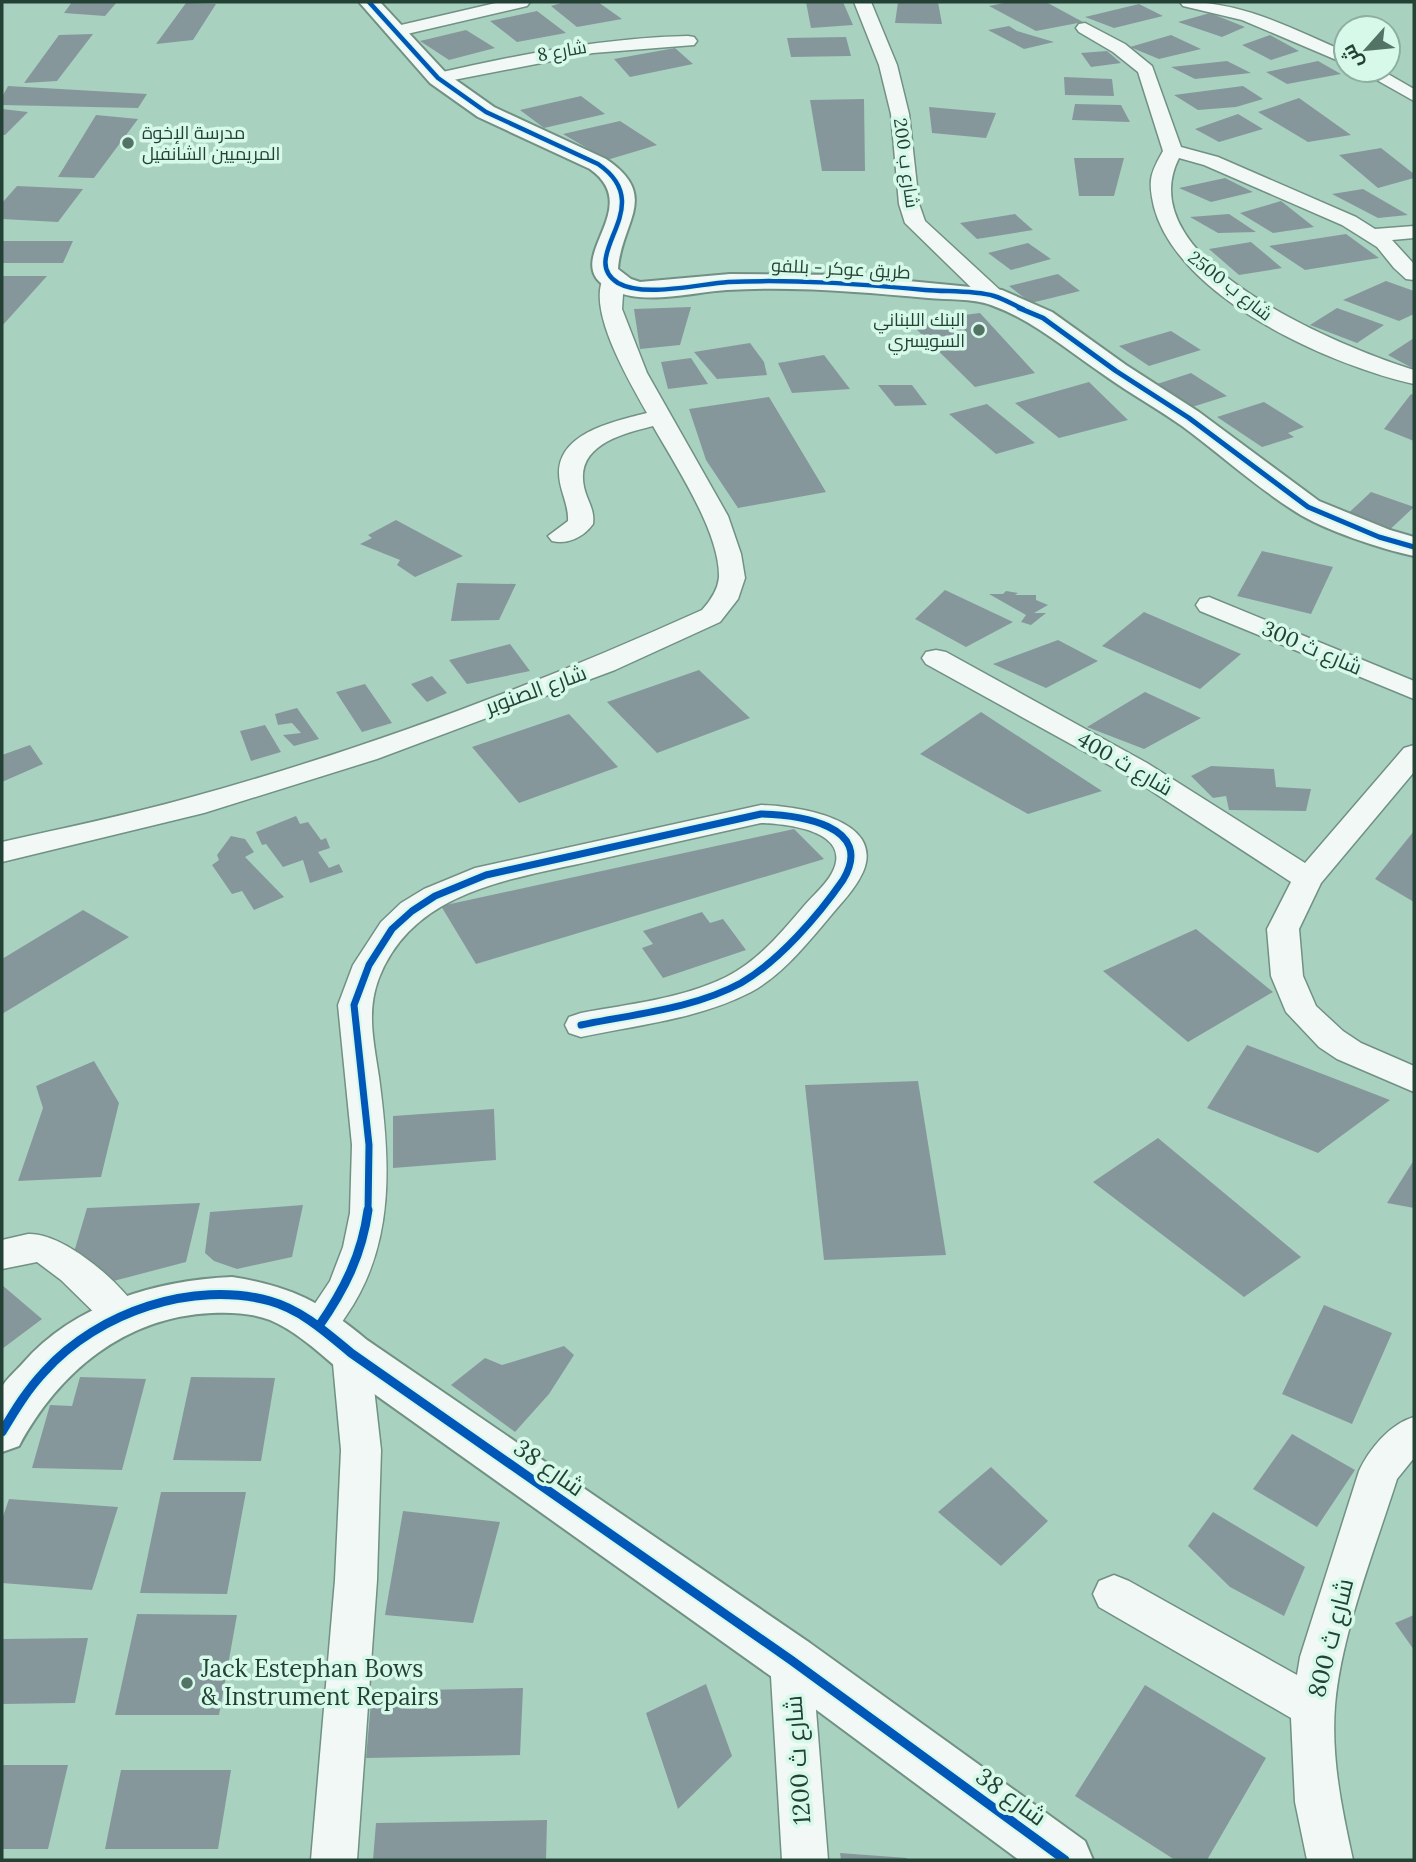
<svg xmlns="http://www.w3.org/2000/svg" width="1416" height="1862" viewBox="0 0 1416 1862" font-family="Lora,Cairo,serif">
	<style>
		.building { fill: #86979c }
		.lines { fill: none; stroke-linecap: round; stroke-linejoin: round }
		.minor-casing { stroke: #709184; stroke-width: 3 }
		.tertiary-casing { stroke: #709184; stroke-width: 4 }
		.minor { fill: #f2f8f6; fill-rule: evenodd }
		.tertiary { fill: #f2f8f6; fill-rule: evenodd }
		.cycleway-far3-casing { stroke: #d6f9e9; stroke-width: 7 }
		.cycleway-far2-casing { stroke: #d6f9e9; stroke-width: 9 }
		.cycleway-far1-casing { stroke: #d6f9e9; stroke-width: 11 }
		.cycleway-casing { stroke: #d6f9e9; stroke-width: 13 }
		.cycleway-far3 { stroke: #0057b8; stroke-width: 4.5 }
		.cycleway-far2 { stroke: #0057b8; stroke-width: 5 }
		.cycleway-far1 { stroke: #0057b8; stroke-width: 7 }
		.cycleway { stroke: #0057b8; stroke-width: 9 }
		.poi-dot { fill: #527366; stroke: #d6f9e9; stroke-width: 2.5 }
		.labels { text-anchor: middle; stroke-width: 7; stroke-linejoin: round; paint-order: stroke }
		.far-street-label { font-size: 18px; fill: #234135; stroke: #d6f9e9 }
		.far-poi-label { font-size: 18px; fill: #234135; stroke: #d6f9e9; text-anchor: start }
		.street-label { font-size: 21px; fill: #234135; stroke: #d6f9e9 }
		.near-street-label { font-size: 24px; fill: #234135; stroke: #d6f9e9 }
		.near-poi-label { font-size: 24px; fill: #234135; stroke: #d6f9e9; text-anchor: start }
	</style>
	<rect width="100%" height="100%" fill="#a9d1c0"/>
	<path class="building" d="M72,2H117L105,16L64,13Z
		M565,2H598L622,19L577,27L551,6Z
		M806,2H843L853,25L811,28Z
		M898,2H938L942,24L895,23Z
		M1009,2H1046L1083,22L1036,31L989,6Z
		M186,3L216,4L193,40L156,44Z
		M1139,4L1163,16L1114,28L1085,17Z
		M537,11L566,33L517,42L490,21Z
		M1210,13L1245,27L1222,37L1178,22Z
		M1009,26L1017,31L1054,42L1024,49L988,30Z
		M466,30L495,48L449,60L420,41Z
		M93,34L57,81L24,83L59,35Z
		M1171,35L1201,49L1159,59L1130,47Z
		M1270,35L1299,51L1271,60L1242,45Z
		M846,37L851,56L791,57L787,38Z
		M675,48L693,64L630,77L614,59Z
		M1107,51L1121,63L1091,67L1081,53Z
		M1227,61L1251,73L1195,79L1171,67Z
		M1318,61L1341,74L1287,84L1266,72Z
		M1064,77L1112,79L1114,96L1065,95Z
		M8,86L147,94L138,108L2,105V97Z
		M1243,86L1263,99L1236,107L1198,110L1174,95Z
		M581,96L605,114L544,128L520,110Z
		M1299,98L1351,135L1308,142L1258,112Z
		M864,99L865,171H822L810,100Z
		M1075,104L1121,105L1130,122L1072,120Z
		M929,107L996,113L986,138L932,133Z
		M2,109L28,112L5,135H2Z
		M1238,114L1263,129L1219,142L1195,129Z
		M96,115L138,119L94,178L58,177Z
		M620,121L657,145L607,160L563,134Z
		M1381,148L1414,174V178L1378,188L1339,155Z
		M1074,158H1124L1114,196H1079Z
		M1225,178L1253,192L1211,202L1179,188Z
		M17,186L83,189L58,222L2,219V203Z
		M1363,189L1408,215L1378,218L1332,194Z
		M1281,201L1314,227L1273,233L1240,213Z
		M1015,214L1033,230L977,239L960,223Z
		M1229,214L1256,232L1218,233L1190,217Z
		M1346,234L1379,258L1305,270L1269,246Z
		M2,241H73L63,263H2Z
		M1251,242L1282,268L1239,275L1209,249Z
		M1028,243L1051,259L1011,270L988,253Z
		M1058,274L1080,291L1031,303L1009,286Z
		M2,276H47L2,326Z
		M1386,281L1414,291V314L1399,321L1343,300Z
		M691,307L680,345L640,349L634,309Z
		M1337,308L1384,325L1357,343L1310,325Z
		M980,313L1035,373L975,387L909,322Z
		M1171,331L1201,350L1149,366L1119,346Z
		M1414,338V369L1388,355Z
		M750,343L764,362L767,375L717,379L694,352Z
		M824,355L850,389L792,393L778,363Z
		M691,358L708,384L668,389L661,362Z
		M1191,373L1227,396L1189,408L1154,385Z
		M1089,382L1128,420L1059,438L1015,403Z
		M878,385H912L927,405L895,406Z
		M1411,394L1414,395V441L1384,429Z
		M769,397L826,492L738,508L706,460L689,409Z
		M1264,402L1304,427L1288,433L1294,437L1262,447L1217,417Z
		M987,404L1035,443L996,454L949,414Z
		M1371,492L1414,507L1384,535L1341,520Z
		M396,520L463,556L415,577L397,565L400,560L360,544L372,538L368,535Z
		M1262,551L1333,567L1311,614L1237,596Z
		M457,583L516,584L499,620L451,621Z
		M945,590L1013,622L966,647L915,619Z
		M1006,591L1018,593L1015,595H1036V600L1048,605L1034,613H1046L1031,625L1021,622L1026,615L989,594H1003Z
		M1144,612L1241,654L1200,689L1102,646Z
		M1058,640L1098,661L1046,688L993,664Z
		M510,644L530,671L467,684L449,660Z
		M699,670L750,718L657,753L607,702Z
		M432,676L447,693L427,702L411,684Z
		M365,684L392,723L362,732L336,692Z
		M1145,692L1201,718L1144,749L1087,727Z
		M297,708L319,739L294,746L283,735L301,733L292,723L278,725L275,714Z
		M981,712L1102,791L1028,814L920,754Z
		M569,714L618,767L519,803L472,747Z
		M265,725L281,752L251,761L240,731Z
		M30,745L43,764L2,782V755Z
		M1211,766L1274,769L1276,787L1311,789L1306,811L1229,810L1226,796L1213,798L1191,776Z
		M296,816L300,824L308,822L321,840L326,838L330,848L318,852L329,868L339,864L343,872L310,883L303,860L283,867L266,844L262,845L256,832Z
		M794,829L824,859L476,964L441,906Z
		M1414,831V902L1375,879Z
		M231,836L245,839L254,852L245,857L284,897L254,910L242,891L232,894L212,865L219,860L217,855Z
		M83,910L129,937L2,1014V959Z
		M702,912L710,923L723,919L746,950L663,978L642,948L653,944L643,931Z
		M1196,929L1273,992L1188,1042L1103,971Z
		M1247,1045L1390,1100L1318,1153L1207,1108Z
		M94,1061L119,1103L101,1177L18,1181L43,1108L36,1086Z
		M918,1081L946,1255L824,1260L805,1085Z
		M494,1109L496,1160L393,1168V1116Z
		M1158,1138L1301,1257L1244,1297L1093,1182Z
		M1414,1160V1208L1387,1203Z
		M200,1203L186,1262L106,1283L72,1259L87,1208Z
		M303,1205L292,1257L237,1269L214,1261L205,1253L210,1212Z
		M2,1285L42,1319L2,1349Z
		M1324,1305L1392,1333L1352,1424L1282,1394Z
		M564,1346L574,1355L549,1394L515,1432L451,1385L485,1358L502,1365Z
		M80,1377L146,1379L122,1470L32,1468L50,1405L72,1406Z
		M191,1377L275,1378L261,1461L173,1460Z
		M1292,1434L1355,1470L1317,1527L1253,1489Z
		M991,1467L1048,1521L1001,1566L938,1512Z
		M161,1492H246L227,1594L140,1593Z
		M9,1499L118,1507L92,1590L2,1583V1519Z
		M403,1511L500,1522L473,1623L385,1615Z
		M1213,1512L1305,1567L1284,1616L1230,1587L1188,1546Z
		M137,1614L237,1615L219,1715H115Z
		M1414,1615V1650L1395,1623Z
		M88,1638L75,1703L2,1704V1639Z
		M706,1684L732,1756L678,1809L646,1713Z
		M1145,1685L1266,1758L1207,1860H1175L1075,1796Z
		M523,1688L520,1755L366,1758L372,1691Z
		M2,1765H68L48,1849H2Z
		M121,1770H231L218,1849H105Z
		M547,1820L546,1860H373L376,1823Z
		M840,1853L907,1858V1860H841Z"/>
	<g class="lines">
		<g class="minor-casing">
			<path id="minor" d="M500,2H530L527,6L394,37L385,32L388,28Z
				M854,2H871L897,65L909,114L919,204L925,221L1001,291L1004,296L1001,301H985L905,223L899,204L891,114L879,65Z
				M1180,2C1240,0 1293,29 1346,52V64L1242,20L1183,6Z
				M1085,23L1125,44L1152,66L1181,147L1218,157L1356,217L1375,229L1414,226V238L1392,240L1414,264V280L1406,279L1394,268L1377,247L1342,225L1204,165L1179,158C1127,261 1344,348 1414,370V384C1330,365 1178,298 1154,207C1152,198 1150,189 1151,180C1152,170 1158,160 1163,151L1138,72L1113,52L1079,32L1076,28L1079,24Z
				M688,36L694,37L697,41L694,45L593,53L438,83L429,78L438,73C521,54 603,38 688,36Z
				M1359,70H1381L1414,89V101Z
				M613,274L621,275L624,280L622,309L647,373L728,516L741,554L745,578L738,599L720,622L615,670L377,759L204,813L2,862V842C64,828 127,815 188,798C364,750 536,685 702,610C710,601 718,590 719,577C720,532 675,465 653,426C622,434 575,445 584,487C587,501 595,509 593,524C584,537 567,545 552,541L548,536L568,521C569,504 559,490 559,473C559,432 616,421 647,413C631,384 584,307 605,275Z
				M1209,597L1414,681V699L1200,611L1196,605L1200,599Z
				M936,650L946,652L1147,763L1305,863L1404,748L1414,745V772L1321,883L1299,929L1303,976L1316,1006L1343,1031L1361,1043L1414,1066V1092L1337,1059L1319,1047L1286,1012L1271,976L1267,929L1291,882L1127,775L926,664L922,658L926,652Z
				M761,805C795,806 886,818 863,872C855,890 840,904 828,919C805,946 782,975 751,992C699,1019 637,1025 581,1037L569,1033L565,1025L569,1017L581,1013C629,1004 681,999 726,977C758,961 781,933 804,906C813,895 825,886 832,873C854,831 788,824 761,823C706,835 651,848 596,860C514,879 414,889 379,978C366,1012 374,1042 379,1077C390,1160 396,1244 346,1316C334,1334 328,1344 306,1337L300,1326L330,1281L343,1247L350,1213L352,1145L338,1005L353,965L381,922L401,903L424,889L475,868Z
				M28,1234C64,1232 126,1286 142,1317L136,1328L123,1332L110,1328L61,1280L37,1262L2,1269V1240Z
				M351,1338L364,1342L370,1353L381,1450L377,1580L357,1860H311L335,1580L341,1450L332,1353L338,1342Z
				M1414,1417V1458L1397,1479C1375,1549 1341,1634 1335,1706C1331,1758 1342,1810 1353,1860H1307L1295,1802L1291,1718L1099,1607L1093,1594L1099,1581L1114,1575L1129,1581L1297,1675L1300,1657L1359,1471C1370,1448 1390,1424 1414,1417Z
				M791,1640L806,1646L812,1660L828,1860H782L770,1660L776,1646Z"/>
		</g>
		<g class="tertiary-casing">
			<path id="tertiary" d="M359,2H380L446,73L494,107L606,159C661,196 621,222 618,269L631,279L640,282L730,274L846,275L1002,290L1052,312L1126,365L1199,412L1319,501L1390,530L1414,537V556C1381,549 1324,530 1296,512C1256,487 1220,454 1182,426C1158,409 1131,394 1107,377C1068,351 1035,321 991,305C972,298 947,300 928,298C862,292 794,286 727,290C692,292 646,306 612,290C554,263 648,210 590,169L478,117L430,83Z
				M232,1277C290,1286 322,1302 367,1340L810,1643L1085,1841L1093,1860H1019L772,1677L335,1366C315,1349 294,1330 270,1320C252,1313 230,1312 212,1313C124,1317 59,1372 19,1446L2,1452C2,1436 0,1401 2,1387C6,1379 17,1370 23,1363C74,1304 157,1280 232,1277Z"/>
		</g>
		<use href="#minor" class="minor"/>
		<use href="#tertiary" class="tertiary"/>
		<g class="cycleway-far3-casing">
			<path id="cycleway-far3" d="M369,2L438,78L486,112L598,164C661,207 575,256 618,283C644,298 699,284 728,282C794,279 860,284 925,290C947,292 973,290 994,296C1004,299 1014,305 1023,309"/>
		</g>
		<g class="cycleway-far2-casing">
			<path id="cycleway-far2" d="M1019,308L1043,318L1116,371L1189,418L1308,507L1379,537L1414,547"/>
		</g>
		<g class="cycleway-far1-casing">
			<path id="cycleway-far1" d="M368,1212L369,1145L354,1005L369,965L392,929L412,911L435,896L486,875L761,814C798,815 876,825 843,880C818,916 779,961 741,983C693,1009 634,1014 581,1025"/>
		</g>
		<g class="cycleway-casing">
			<path id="cycleway" d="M319,1326C344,1290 362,1255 368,1210
				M2,1432C15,1410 27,1390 45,1371C98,1312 193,1280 270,1301C302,1310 327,1333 351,1353L791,1660L1065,1860"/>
		</g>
		<use href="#cycleway-far3" class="cycleway-far3"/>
		<use href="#cycleway-far2" class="cycleway-far2"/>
		<use href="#cycleway-far1" class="cycleway-far1"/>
		<use href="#cycleway" class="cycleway"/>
	</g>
	<g class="poi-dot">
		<circle cx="128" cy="143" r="7"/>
		<circle cx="979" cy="330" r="7"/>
		<circle cx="187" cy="1683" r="7"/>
	</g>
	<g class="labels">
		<g class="far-street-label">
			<text transform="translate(562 51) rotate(-10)" y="6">شارع 8</text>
			<text transform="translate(906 163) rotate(82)" y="6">شارع ب 200</text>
			<text transform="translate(841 269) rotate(3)" y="6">طريق عوكر - بللفو</text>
			<text transform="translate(1230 286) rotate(38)" y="6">شارع ب 2500</text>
		</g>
		<g class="far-poi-label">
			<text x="142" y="139">مدرسة الإخوة<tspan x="142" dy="21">المريميين الشانفيل</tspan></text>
			<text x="965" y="326" text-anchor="end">البنك اللبناني<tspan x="965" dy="21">السويسري</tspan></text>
		</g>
		<g class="street-label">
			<text transform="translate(1312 648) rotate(23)" y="7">شارع ث 300</text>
			<text transform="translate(536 690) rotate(-20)" y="7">شارع الصنوبر</text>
			<text transform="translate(1125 764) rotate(30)" y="7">شارع ث 400</text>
		</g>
		<g class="near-street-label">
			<text transform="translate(549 1468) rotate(35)" y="8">شارع 38</text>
			<text transform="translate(1331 1638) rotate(-76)" y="8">شارع ث 800</text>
			<text transform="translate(798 1760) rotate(-94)" y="8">شارع ث 1200</text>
			<text transform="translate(1011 1797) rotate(36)" y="8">شارع 38</text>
		</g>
		<g class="near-poi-label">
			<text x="201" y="1677">Jack Estephan Bows<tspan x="201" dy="28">&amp; Instrument Repairs</tspan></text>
		</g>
	</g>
	<rect width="1416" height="1862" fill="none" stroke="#234135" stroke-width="7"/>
	<g transform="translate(1367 49) rotate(243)"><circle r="33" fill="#d6f9e9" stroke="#8eafa1" stroke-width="2"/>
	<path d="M0-5L12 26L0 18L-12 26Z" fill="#527366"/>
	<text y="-10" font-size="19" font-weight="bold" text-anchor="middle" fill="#234135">ش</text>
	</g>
</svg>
